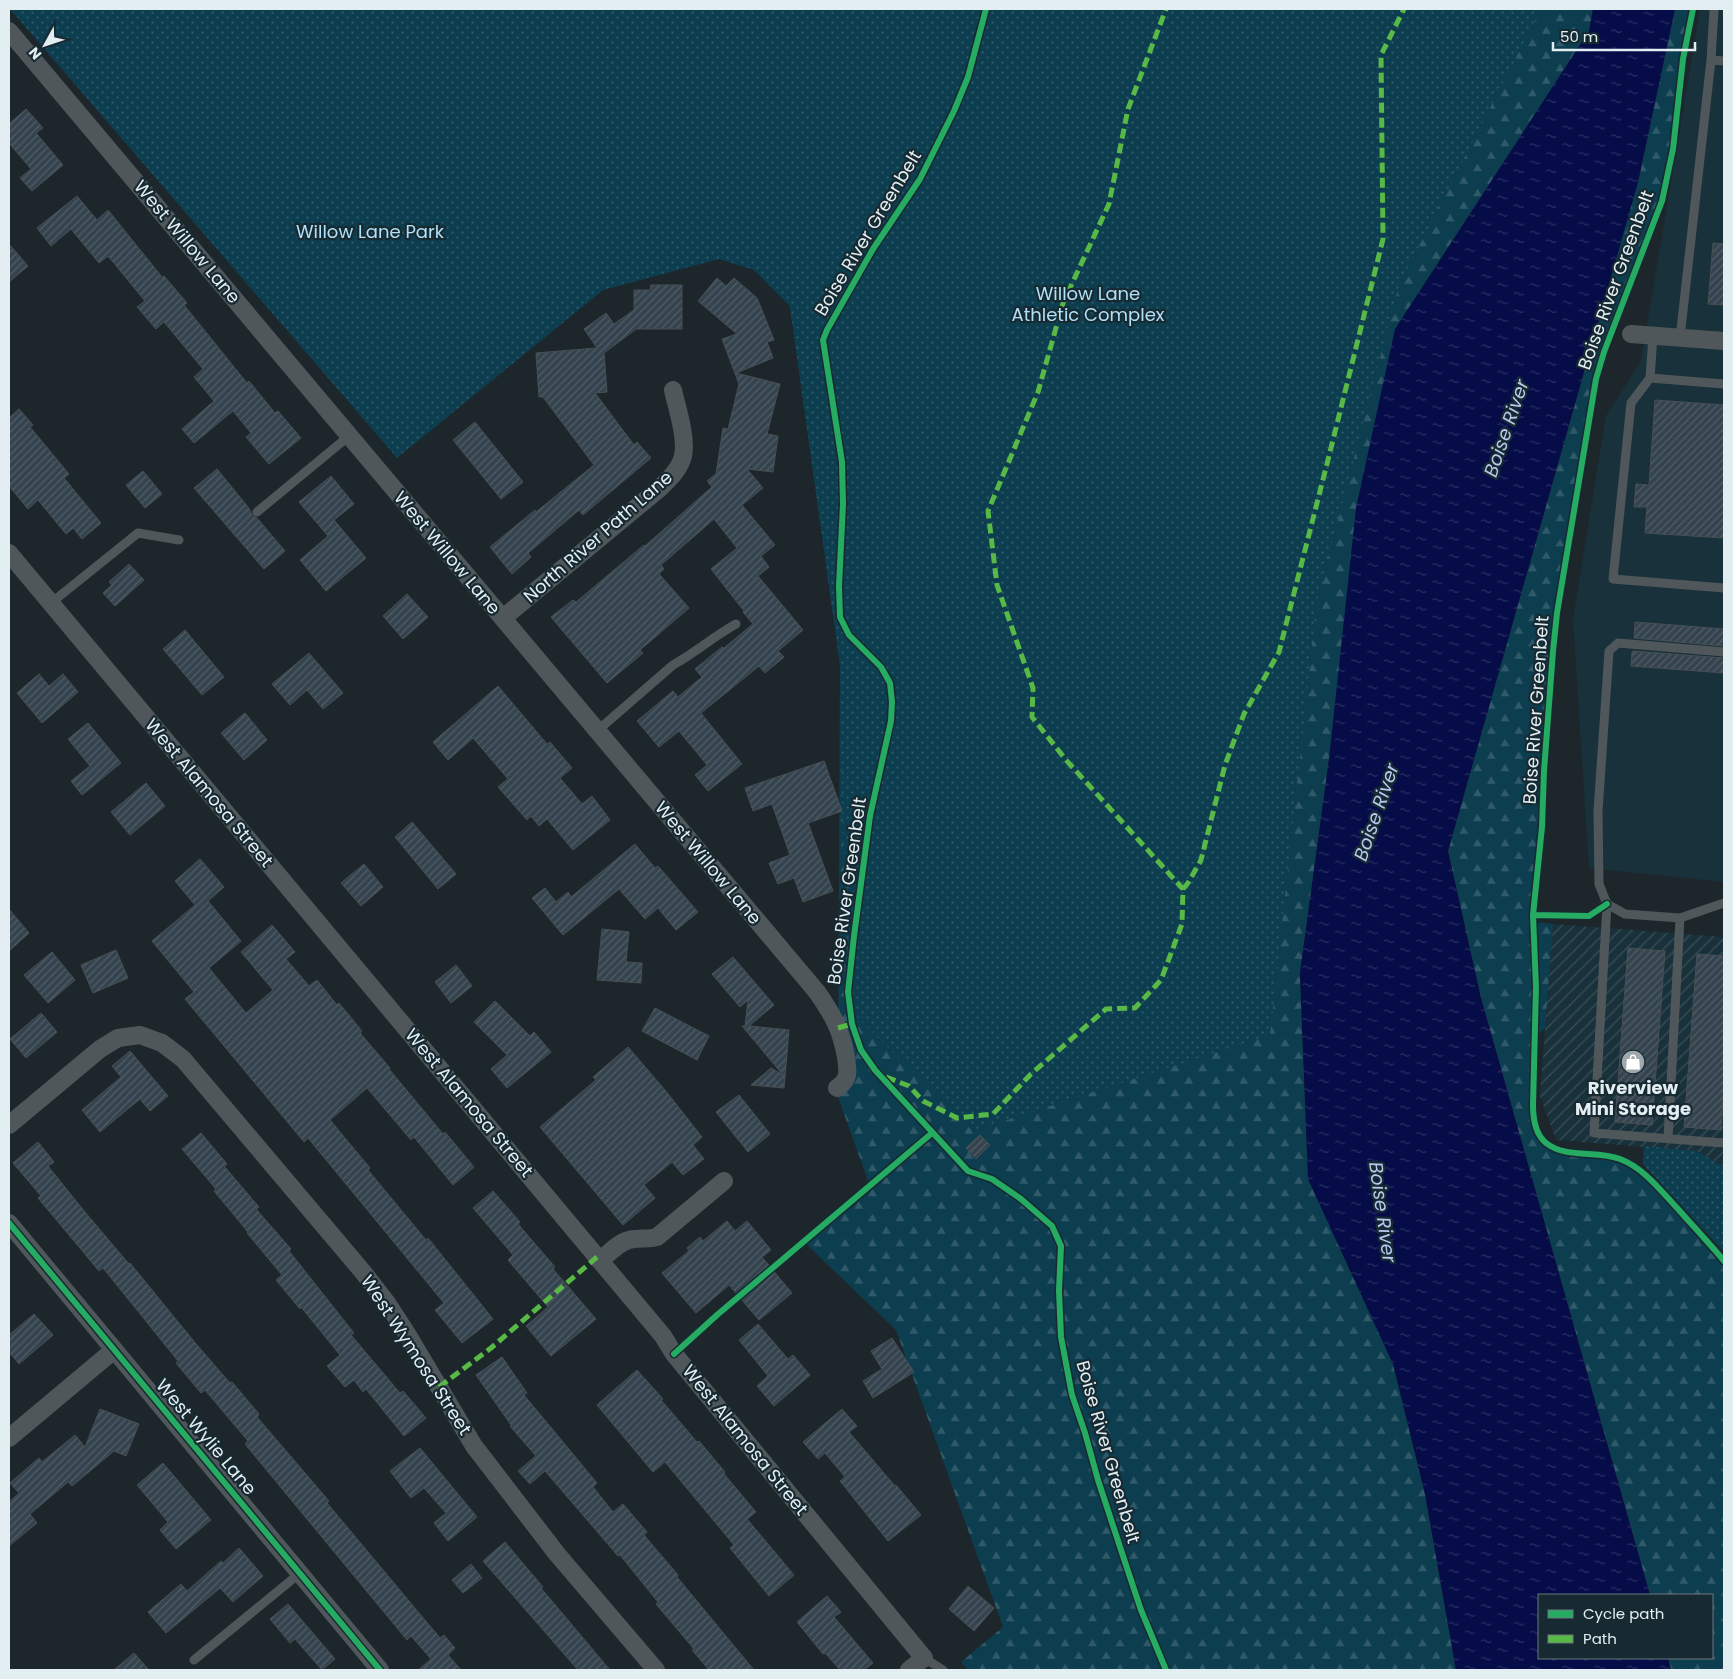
<svg xmlns="http://www.w3.org/2000/svg" width="1733" height="1679" viewBox="0 0 1733 1679" font-family="Poppins,sans-serif">
	<style>
		.built { fill: #19313b }
		.industrial { fill: url(#industrial-furrows) }
		.forest { fill: url(#forest-firs) }
		.park { fill: url(#park-dots) }
		.water { fill: url(#water-ripples) }
		.building { fill: url(#building-hatch); stroke: #484f53 }
		.lines { fill: none; stroke-linecap: round; stroke-linejoin: round }
		.service { stroke: #50575b; stroke-width: 9 }
		.minor { stroke: #50575b; stroke-width: 18 }
		.quiet { stroke: #58b947; stroke-width: 5; stroke-dasharray: 10 5; stroke-linecap: butt }
		.cycleway-casing { stroke: #172931; stroke-width: 9 }
		.cycleway { stroke: #26ab63; stroke-width: 6 }
		.labels { text-anchor: middle; stroke-width: 4.5; stroke-linejoin: round; paint-order: stroke }
		.park-label { font-size: 18px; fill: #afe0f7; stroke: #172931 }
		.street-label { font-size: 18px; fill: #e3eef3; stroke: #172931 }
		.poi-label { font-size: 18px; font-weight: bold; fill: #e3eef3; stroke: #172931 }
		.water-label { font-size: 19px; font-style: italic; fill: #b8c9f1; stroke: #172931 }
	</style>
	<defs>
		<pattern id="industrial-furrows" width="10" height="10" patternUnits="userSpaceOnUse" patternTransform="scale(1.25)"><rect width="10" height="10" fill="#19313b"/><path d="M-1 1l2-2M0 10L10 0M9 11l2-2" fill="none" stroke="#3a4f58"/></pattern>
		<pattern id="forest-firs" width="22" height="20" patternUnits="userSpaceOnUse" patternTransform="scale(1.25)"><rect width="22" height="20" fill="#0d3e50"/><path d="M5 1l3.5 6h-7zM16 11l3.5 6h-7z" fill="#305a6a"/></pattern>
		<pattern id="park-dots" width="8" height="8" patternUnits="userSpaceOnUse" patternTransform="scale(1.25)"><rect width="8" height="8" fill="#0d3e50"/><path d="M2 2h.1M6 6h.1" fill="none" stroke="#305a6a" stroke-width="1.8" stroke-linecap="round"/></pattern>
		<pattern id="water-ripples" width="26" height="14" patternUnits="userSpaceOnUse" patternTransform="scale(1.25)"><rect width="26" height="14" fill="#050c48"/><path d="M2 4q2-2 4 0t4 0M15 11q2-2 4 0t4 0" fill="none" stroke="#293063"/></pattern>
		<pattern id="building-hatch" width="6" height="6" patternUnits="userSpaceOnUse" patternTransform="scale(1.25)"><rect width="6" height="6" fill="#34434e"/><path d="M-1 1l2-2M0 6l6-6M5 7l2-2" fill="none" stroke="#515e68"/></pattern>
	</defs>
	<rect width="100%" height="100%" fill="#1d272b"/>
	<path class="built" d="M1700,9H1724V882L1589,868L1573,619L1606,416L1641,361Z"/>
	<path class="industrial" d="M1553,924L1724,937V1167L1697,1151L1556,1140L1540,1096Z"/>
	<path class="forest" d="M1233,9H1593L1589,31L1395,329L1329,759L1300,973L1308,1179L1393,1364L1425,1494L1456,1670H968L961,1662L1003,1627L896,1330L805,1243L870,1186L838,1097L840,664L790,306L754,270Z
		M1675,9H1693L1683,59L1673,149L1662,201L1604,352L1596,379L1557,613L1553,651L1544,771L1542,827L1533,915L1534,922L1553,924L1545,1028L1535,1039L1533,1105V1117L1536,1130L1542,1140L1558,1150L1610,1156L1629,1163L1641,1171L1656,1186L1724,1261V1670H1671L1668,1658H1712V1595H1650L1481,998L1448,851L1638,182Z"/>
	<path class="park" d="M10,9H1541L1399,285L1317,601L1270,1035L973,1131L846,1006L840,664L790,306L754,270L719,259L603,290L397,458Z
		M1644,1146L1697,1151L1724,1167V1252L1643,1164Z"/>
	<path class="water" d="M1593,9H1675L1638,182L1448,851L1481,998L1650,1595H1539V1658H1668L1671,1670H1456L1425,1494L1393,1364L1308,1179L1300,973L1329,759L1356,508L1395,329L1589,31Z"/>
	<path class="building" d="M26,109L43,128L36,133L63,165L32,191L20,178L31,169L9,143V124Z
		M77,196L97,220L108,210L162,277L164,276L187,303L184,305L247,383L249,381L275,413L278,411L301,438L269,464L246,437L251,433L233,411L194,443L182,429L214,401L194,377L203,369L164,322L156,329L137,307L145,301L108,256L99,263L71,229L51,246L37,228Z
		M1713,243L1724,244V305L1708,304Z
		M9,244L28,266L9,282Z
		M717,278L726,286L734,278L757,298L774,340L767,342L773,358L736,373L780,384L767,434L778,436L773,472L747,469L763,488L742,505L775,545L761,556L769,567L758,576L803,630L778,651L784,657L765,673L759,666L701,713L742,764L708,791L695,775L707,765L679,731L659,747L637,721L673,691L678,697L702,677L695,669L722,647L724,648L753,624L743,612L744,611L711,569L737,548L714,519L661,565L664,569L659,574L689,608L640,650L643,653L607,683L551,617L573,600L576,602L644,545L645,546L712,487L707,481L716,474L723,428L728,429L739,384L722,339L737,334L698,301Z
		M651,285H682V329H636L604,353L607,392L595,393L634,445L637,442L651,458L583,515L579,510L553,532L528,553L531,557L512,574L490,547L535,510L536,512L594,465L543,397H539L536,353L597,348L584,329L606,313L614,324L634,310V290H650Z
		M1655,400L1724,405V538L1645,533L1647,507H1634L1636,484L1649,485Z
		M19,409L33,425L30,427L69,474L64,478L101,523L82,539L73,528L66,534L38,500L28,509L9,486V418Z
		M475,422L523,482L501,499L453,440Z
		M217,469L248,507L253,516L257,518L285,551L264,569L194,488Z
		M143,471L162,494L145,508L126,485Z
		M331,476L354,504L334,520L366,558L326,591L300,560L328,536L299,502Z
		M129,564L144,580L115,606L103,593L112,585L109,582Z
		M407,594L428,617L403,639L383,616Z
		M1635,622L1724,629V646L1634,638Z
		M185,630L224,677L202,695L163,649Z
		M1633,651L1724,658V673L1631,666L1632,652Z
		M309,653L343,693L323,709L307,690L290,705L272,684Z
		M39,674L49,686L63,674L78,692L42,723L17,693Z
		M498,686L547,744L550,742L572,768L560,778L582,804L592,796L610,820L573,850L547,819L539,826L531,816L527,820L498,787L508,779L473,738L448,760L433,742Z
		M245,713L267,740L244,760L221,733Z
		M88,723L121,763L82,795L71,781L90,766L68,739Z
		M824,761L842,811L808,823L833,891L803,902L794,878L778,884L769,863L790,855L772,804L753,811L745,788Z
		M146,783L165,806L130,835L111,812Z
		M412,822L456,874L438,889L395,837Z
		M635,844L655,868L658,866L698,912L676,930L658,908L645,919L619,889L563,935L532,898L545,888L556,902L568,892L571,897Z
		M200,859L224,887L208,901L241,941L209,968L246,1013L273,990L241,952L272,925L295,952L286,959L309,986L317,980L337,1005L339,1003L362,1031L360,1033L390,1068L389,1069L443,1134L445,1132L474,1167L453,1185L414,1137L411,1140L367,1088L330,1120L370,1168L368,1170L426,1240L428,1238L493,1319L462,1343L435,1310L444,1303L308,1138L304,1142L185,999L194,992L152,941L195,905L175,881Z
		M364,864L383,887L361,906L341,883Z
		M9,909L29,933L9,951Z
		M602,929L629,932L626,962L642,963L641,983L597,980Z
		M1628,948L1665,951L1652,1125L1615,1122Z
		M116,950L128,978L93,993L81,965Z
		M52,952L75,980L48,1003L24,975Z
		M1697,954L1724,956V1083L1721,1130L1684,1127Z
		M733,957L774,1005L749,1026L789,1030L784,1088L751,1085L771,1068L783,1075L742,1026H745L748,1000L740,1007L712,974Z
		M456,965L472,986L451,1003L435,982Z
		M495,1001L530,1036L534,1032L551,1052L507,1088L491,1069L507,1055L474,1022Z
		M655,1008L709,1036L697,1060L642,1031Z
		M41,1013L57,1032L26,1058L10,1039Z
		M628,1047L665,1090L702,1137L693,1145L704,1159L683,1175L672,1162L644,1185L655,1198L623,1225L540,1127L596,1080L593,1077Z
		M130,1051L168,1096L150,1111L140,1099L100,1132L82,1110L121,1077L112,1066Z
		M739,1095L770,1134L748,1152L716,1112Z
		M201,1133L227,1164L224,1166L259,1207L256,1209L291,1249L289,1251L354,1333L351,1335L400,1393L403,1391L426,1418L404,1436L366,1389L363,1392L354,1380L345,1387L327,1366L340,1355L301,1307L300,1309L276,1280L282,1275L247,1233L248,1232L214,1191L216,1189L182,1149Z
		M980,1135L990,1145L976,1159L966,1148Z
		M38,1142L54,1162L48,1166L85,1212L129,1264L130,1263L197,1345L230,1383L232,1382L259,1414L257,1417L329,1501L327,1503L440,1638L444,1635L455,1648L448,1655L461,1670H418L431,1659L411,1636L407,1640L245,1444L248,1441L205,1390L201,1393L176,1363L178,1361L145,1320L103,1268L99,1271L38,1198L41,1196L13,1163Z
		M493,1191L520,1222L518,1224L555,1267L553,1269L596,1319L551,1356L526,1326L548,1307L508,1260L513,1255L473,1208Z
		M727,1221L735,1231L747,1221L771,1250L762,1257L792,1293L759,1320L729,1285L696,1313L662,1273L689,1251L687,1248L700,1237L703,1241Z
		M34,1314L53,1335L19,1364L9,1352V1335Z
		M758,1324L788,1359L793,1355L810,1375L774,1406L757,1386L768,1376L739,1340Z
		M892,1338L914,1372L873,1398L863,1381L882,1369L871,1351Z
		M502,1357L527,1393L524,1395L597,1483L593,1487L613,1512L623,1504L647,1532L644,1535L678,1575L677,1577L754,1670H709L692,1650L694,1649L656,1604L658,1602L620,1555L618,1556L545,1471L530,1484L518,1471L536,1456L510,1426L511,1425L476,1375Z
		M637,1370L663,1399L661,1400L697,1442L699,1441L725,1472L724,1474L756,1512L747,1519L794,1575L769,1596L730,1548L734,1545L665,1462L653,1472L597,1405Z
		M100,1409L139,1424L126,1456L114,1451L72,1486L68,1482L30,1514L37,1523L9,1546V1502L19,1493L10,1483L39,1458L42,1462L75,1435L85,1447Z
		M842,1409L857,1426L849,1432L895,1486L896,1485L921,1515L888,1541L840,1481L845,1477L825,1453L818,1459L803,1442Z
		M420,1448L477,1517L448,1541L434,1523L446,1513L424,1488L411,1498L390,1471Z
		M163,1463L211,1520L176,1549L160,1530L168,1522L137,1485Z
		M505,1542L543,1587L541,1588L610,1670H578L483,1561Z
		M239,1548L263,1576L233,1602L220,1588L166,1633L148,1612L181,1584L187,1591L221,1561L223,1563Z
		M471,1564L482,1578L463,1593L452,1580Z
		M968,1586L994,1608L974,1631L949,1609Z
		M827,1596L841,1612L834,1617L873,1663L864,1670H840L825,1653L823,1654L797,1622Z
		M288,1604L335,1659L322,1670L295,1639L290,1643L270,1619Z
		M134,1653L149,1670H114Z"/>
	<g class="lines">
		<path class="service" d="M1714,9L1711,60L1724,61
			M1653,336L1650,378L1724,384
			M1680,338L1711,60
			M1650,378L1631,403L1613,579L1724,588
			M257,512L349,436
			M51,603L138,533L179,540
			M1724,652L1618,643L1609,651L1598,811L1599,884L1607,904L1625,914L1680,918L1724,903
			M597,731L673,665C695,653 714,636 736,624
			M1607,904L1594,1133L1724,1143
			M1668,1138L1680,918
			M924,1658L943,1670
			M194,1660L300,1573"/>
		<path class="minor" d="M9,31L817,992C833,1015 841,1029 846,1057C848,1071 850,1079 837,1088
			M1631,334L1724,341
			M9,553L663,1336L674,1354L924,1658L909,1670
			M503,618L660,488C669,479 680,469 683,456C687,438 677,408 673,390
			M9,1125L100,1049L118,1038L140,1035L162,1043L183,1059L363,1272L387,1303L409,1337L474,1446L557,1554L656,1670
			M9,1223L380,1670
			M600,1261C609,1253 618,1243 629,1240C639,1237 648,1240 657,1237L724,1181
			M9,1438L114,1350"/>
		<path class="quiet" d="M1183,889L1188,883L1201,860L1225,765L1244,714L1279,652L1330,452L1383,239L1381,55L1404,9
			M838,1028L852,1024
			M886,1077L909,1086L923,1101L957,1118L993,1114L1031,1074L1106,1009L1135,1008L1161,980L1182,924L1183,889L1066,760L1032,717L1033,688L997,585L988,511L1038,392L1063,303L1109,204L1128,109L1166,9
			M439,1387L491,1348L597,1257"/>
		<g class="cycleway-casing">
			<path id="cycleway" d="M986,9L968,77L954,111L920,179L873,249L827,330L823,340L842,462L843,504L839,586L840,617L849,635L881,667L890,683L892,702L891,721L870,816L854,936L848,992L852,1024L861,1050L875,1070L968,1171L992,1179L1021,1199L1052,1226L1061,1246L1059,1291L1061,1337L1072,1395L1085,1433L1098,1480L1125,1562L1141,1610L1166,1670
				M1693,9L1683,59L1673,149L1662,201L1604,352L1596,379L1557,613L1553,651L1544,771L1542,827L1533,915L1536,987L1533,1105C1533,1118 1535,1134 1546,1143C1566,1159 1597,1150 1620,1159C1644,1168 1661,1191 1678,1209C1693,1226 1709,1243 1724,1261
				M1533,915L1589,916L1607,904
				M9,1223L380,1670
				M674,1354L717,1315L932,1133"/>
		</g>
		<use href="#cycleway" class="cycleway"/>
	</g>
	<defs>
		<g id="shop-disc" transform="scale(1.25)"><circle r="9.5" fill="#9ea8ad" stroke="#172931"/><path d="M-5-2.5h2.3a2.7 3.5 0 0 1 5.4 0H5L5.5 6h-11ZM-1.5-2.5h3a1.5 2.3 0 0 0-3 0Z" fill="#fff"/></g>
	</defs>
	<g fill-rule="evenodd">
		<use href="#shop-disc" x="1633" y="1062"/>
	</g>
	<g class="labels">
		<g class="park-label">
			<text x="370" y="238">Willow Lane Park</text>
			<text x="1088" y="300">Willow Lane<tspan x="1088" dy="21">Athletic Complex</tspan></text>
		</g>
		<g class="street-label">
			<text transform="translate(868 233) rotate(-59)" y="6">Boise River Greenbelt</text>
			<text transform="translate(187 242) rotate(50)" y="6">West Willow Lane</text>
			<text transform="translate(1616 280) rotate(-70)" y="6">Boise River Greenbelt</text>
			<text transform="translate(598 537) rotate(-41)" y="6">North River Path Lane</text>
			<text transform="translate(447 553) rotate(50)" y="6">West Willow Lane</text>
			<text transform="translate(1536 710) rotate(-86)" y="6">Boise River Greenbelt</text>
			<text transform="translate(209 793) rotate(50)" y="6">West Alamosa Street</text>
			<text transform="translate(708 863) rotate(50)" y="6">West Willow Lane</text>
			<text transform="translate(847 891) rotate(-82)" y="6">Boise River Greenbelt</text>
			<text transform="translate(469 1103) rotate(50)" y="6">West Alamosa Street</text>
			<text transform="translate(416 1355) rotate(57)" y="6">West Wymosa Street</text>
			<text transform="translate(206 1437) rotate(50)" y="6">West Wylie Lane</text>
			<text transform="translate(745 1440) rotate(51)" y="6">West Alamosa Street</text>
			<text transform="translate(1108 1452) rotate(74)" y="6">Boise River Greenbelt</text>
		</g>
		<g class="poi-label">
			<text x="1633" y="1094">Riverview<tspan x="1633" dy="21">Mini Storage</tspan></text>
		</g>
		<g class="water-label">
			<text transform="translate(1506 428) rotate(-71)" y="7">Boise River</text>
			<text transform="translate(1376 812) rotate(-71)" y="7">Boise River</text>
			<text transform="translate(1383 1212) rotate(82)" y="7">Boise River</text>
		</g>
	</g>
	<rect width="1733" height="1679" fill="none" stroke="#e3eef3" stroke-width="20"/>
	<rect x="1538" y="1594" width="175" height="65" fill="#172931" stroke="#69787f"/>
	<rect x="1548" y="1610" width="25" height="8" fill="#26ab63" stroke="#69787f"/>
	<text x="1583" y="1619" font-size="15" fill="#e3eef3">Cycle path</text>
	<rect x="1548" y="1635" width="25" height="8" fill="#58b947" stroke="#69787f"/>
	<text x="1583" y="1644" font-size="15" fill="#e3eef3">Path</text>
	<g transform="translate(45 45) rotate(230)" stroke="#172931" stroke-width="4" paint-order="stroke">
	<path d="M0-4L9 19L0 12L-9 19Z" fill="#e3eef3"/>
	<text y="-8" font-size="14" font-weight="bold" text-anchor="middle" fill="#e3eef3">N</text>
	</g>
	<path d="M1553 42v8h142v-8" fill="none" stroke="#e3eef3" stroke-width="2.5"/>
	<text x="1560" y="42" font-size="15" fill="#e3eef3" stroke="#172931" stroke-width="4" paint-order="stroke">50 m</text>
</svg>
